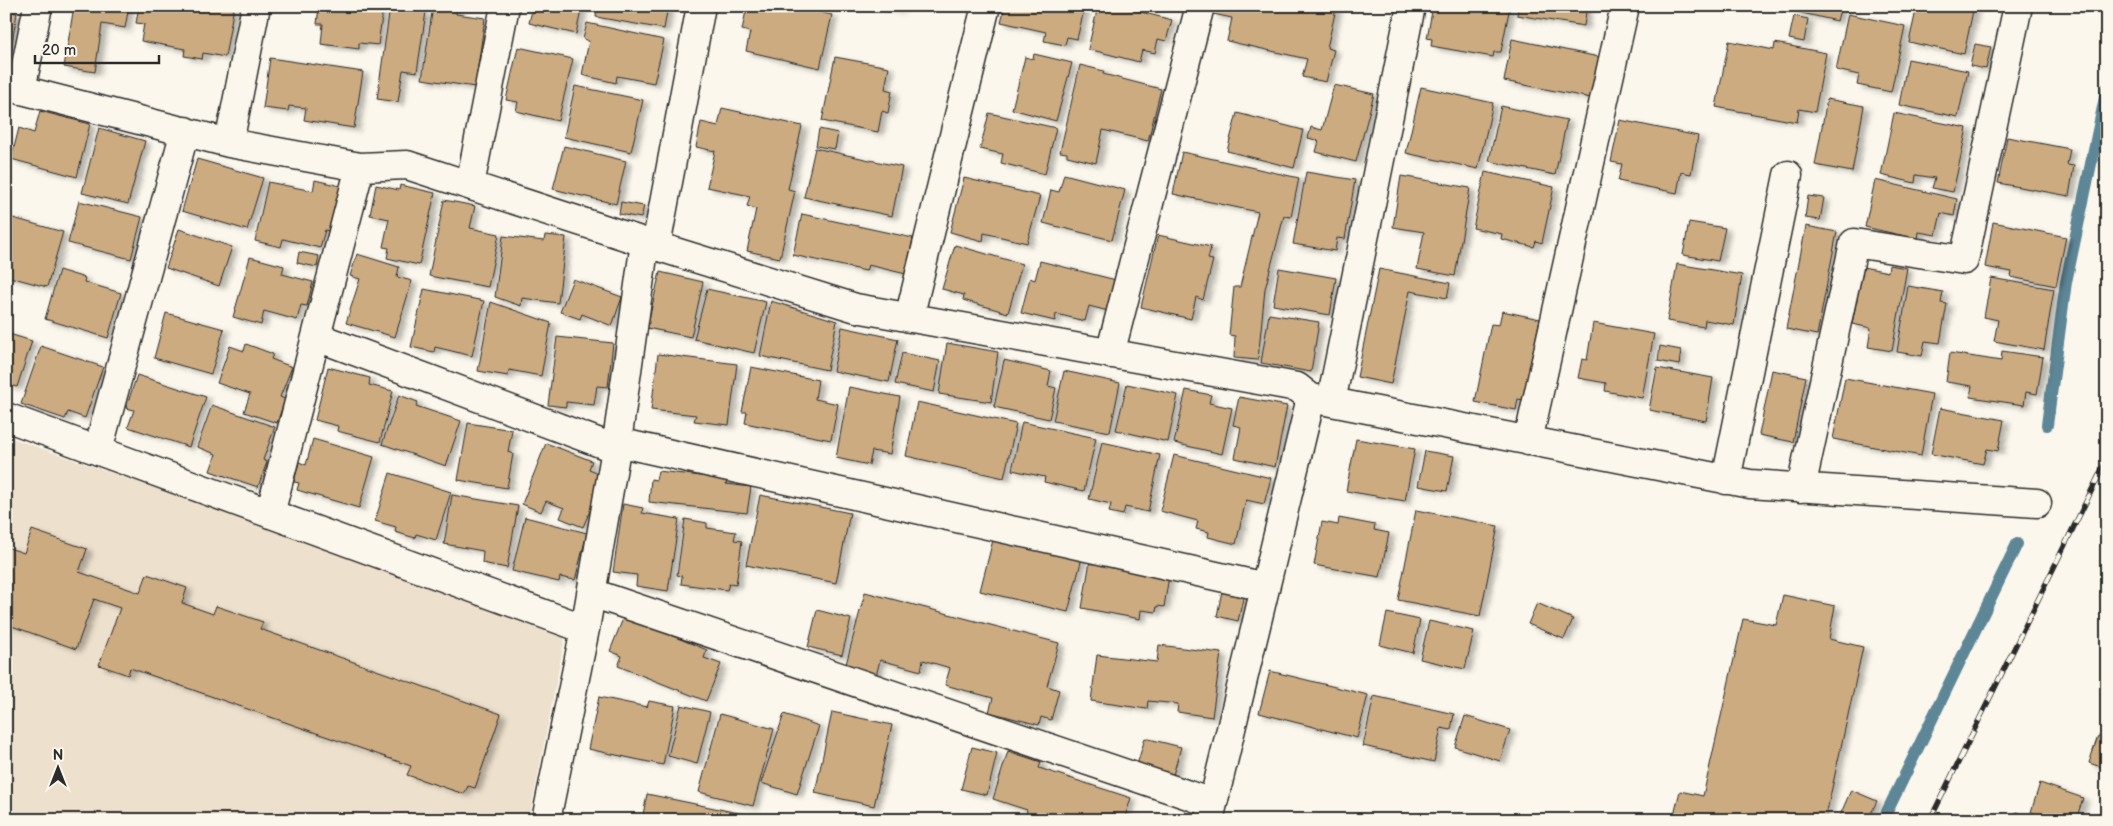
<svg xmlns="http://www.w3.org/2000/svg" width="2113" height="826" viewBox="0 0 2113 826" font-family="'Balsamiq Sans',sans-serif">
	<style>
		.built { fill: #ede0cc }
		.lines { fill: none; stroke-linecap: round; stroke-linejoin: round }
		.stream { stroke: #5d8697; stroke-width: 12 }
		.building { fill: #ccab80; stroke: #2b2b2b; filter: url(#shadow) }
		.minor-casing { stroke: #2b2b2b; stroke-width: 31 }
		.minor { stroke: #fbf7ec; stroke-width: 28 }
		.rail-casing { stroke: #2b2b2b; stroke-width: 5.5 }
		.rail { stroke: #fbf7ec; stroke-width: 4; stroke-dasharray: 11; stroke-linecap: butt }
	</style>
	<defs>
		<filter id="shadow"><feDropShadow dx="5.5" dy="3" stdDeviation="2.5" flood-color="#0004"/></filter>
	</defs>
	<rect width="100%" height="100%" fill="#fbf7ec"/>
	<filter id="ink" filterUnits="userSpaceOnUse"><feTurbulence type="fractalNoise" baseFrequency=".02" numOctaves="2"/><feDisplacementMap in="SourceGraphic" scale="10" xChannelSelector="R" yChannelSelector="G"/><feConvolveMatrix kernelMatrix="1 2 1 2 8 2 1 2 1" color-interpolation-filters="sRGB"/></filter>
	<g filter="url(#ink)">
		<path class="built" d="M6,436L566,632L529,820H6Z"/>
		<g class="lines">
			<path class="stream" d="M2047,425L2066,282L2107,88
				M1883,820L2017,544"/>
		</g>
		<path class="building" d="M74,6H129L125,28L102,24L95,72L64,67Z
			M139,6H234L225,57L203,53L202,59L184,56L185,49L141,41L144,24L136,23Z
			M319,6H364L383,9L378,45L359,43V49L321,44L323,24H317Z
			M433,6L456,9V14L485,18L475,87L422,79Z
			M533,6H582L576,34L529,23Z
			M597,6H668L664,29L596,17Z
			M747,6H794L832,15L820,68L746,51L750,32L742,30Z
			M878,6H899L898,10Z
			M1005,6H1085L1077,39L1067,37L1065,45L1044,41L1046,32L1001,22Z
			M1098,6H1118L1172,20L1166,41L1158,39L1155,53L1142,50L1139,62L1088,49Z
			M1215,6H1326L1336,9L1327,48L1334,50L1326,82L1302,77L1307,59L1227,41L1232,18L1213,14Z
			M1433,6H1510L1501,52H1494L1493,57L1431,46L1432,39L1427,38Z
			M1518,6H1587L1584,26L1517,15Z
			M1794,6H1841L1837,21L1793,11Z
			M1917,6H1974L1964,54L1909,42Z
			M390,7L426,12L417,72L403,70L398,102L377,99Z
			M6,11L17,13L11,50L6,49Z
			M1848,14L1905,26L1891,92L1857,85L1859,75L1836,70Z
			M1794,16L1808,19L1804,42L1789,39Z
			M587,23L664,40L654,83L617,76L616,83L582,75L589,41L583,39Z
			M1512,39L1599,57L1591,98L1504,81Z
			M1729,41L1774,50L1775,43L1826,53L1815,112L1799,109L1797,122L1716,107Z
			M1975,44L1991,47L1986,69L1970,66Z
			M518,47L573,59L558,121L516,111L518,102L506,100Z
			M1034,54L1072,63L1056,121L1012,109L1025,57L1033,59Z
			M835,57L889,67L885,89L892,91L888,113L882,111L878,132L822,121Z
			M270,58L363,72L354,128L304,120L306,108L289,106L288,111L263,108Z
			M1908,59L1968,71L1958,117L1899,105Z
			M1080,65L1104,71L1103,74L1161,89L1148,141L1103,130L1096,163L1067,156V153L1060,152Z
			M1334,85L1374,94L1356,162L1316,152L1319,141L1308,138L1311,127L1322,130Z
			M575,86L643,100L631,152L564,137Z
			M1421,87L1493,103L1478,169L1406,153Z
			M1827,99L1864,106L1852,172L1815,165Z
			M1501,106L1567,120L1555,175L1489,161Z
			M722,108L802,126L788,189L795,191L780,258L747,251L756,209L747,206L750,196L707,187L715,151L696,147L701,122L718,126Z
			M40,111L90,124L77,177L11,159L19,128L34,133Z
			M989,113L1056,128L1045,174L1001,163L1003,154L980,149Z
			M1237,113L1303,130L1294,168L1227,151Z
			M1894,113L1967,128L1953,192L1932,188L1935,178L1916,175L1915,183L1881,175Z
			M1620,120L1698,136L1691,174L1681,172L1677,193L1618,181L1622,164L1611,162Z
			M99,128L145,141L128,204L82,193Z
			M819,129L838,133L835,149L816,146Z
			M2007,137L2070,149L2067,165L2074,166L2069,196L1998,183Z
			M564,146L626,161L616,204L553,189Z
			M815,148L902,167L892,216L804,197Z
			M1182,152L1299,178L1291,217L1284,216L1265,289L1258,360L1234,358L1235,336L1229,335L1234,287H1240L1258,212L1173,194Z
			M197,159L263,178L247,230L182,211Z
			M1306,172L1355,180L1345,239L1337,238L1335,251L1293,244Z
			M1485,172L1554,187L1542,243L1536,241L1534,247L1501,239L1502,234L1473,228Z
			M1064,174L1125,190L1112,240L1043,223L1051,190L1059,192Z
			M1401,176L1470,188L1455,276L1417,269L1424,232L1393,227Z
			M964,178L1040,196L1027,243L984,233L983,241L950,232Z
			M315,180L340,186L330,231L325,230L320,248L283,239L281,247L255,241L268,182L313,191Z
			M1875,180L1957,199L1954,216L1941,213L1936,235L1919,232L1918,239L1865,227Z
			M376,185L399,190L400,185L435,193L419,265L387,258L389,248L383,247L389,219L370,215Z
			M1808,196L1824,198L1820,220L1805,218Z
			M444,200L475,206L470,228L499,234L488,287L429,276Z
			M79,201L142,217L131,259L68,243Z
			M621,202L644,206L641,218L619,214Z
			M802,214L913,238L906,274L868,265L866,271L793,255Z
			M6,216L63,232L47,287L6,276Z
			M1689,222L1725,228L1718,261L1683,255Z
			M1993,222L2066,237L2056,286L2011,277L2012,272L1985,267Z
			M1806,226L1837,232L1817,335L1786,329Z
			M179,229L232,247L219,286L166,268Z
			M545,235L566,237L558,303L522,298L521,306L495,297L503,236L544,241Z
			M1158,235L1211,247L1208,259L1213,260L1203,300L1196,297L1191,319L1141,307Z
			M955,245L1022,264L1008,313L963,300L964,295L942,289Z
			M299,252L319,256L317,267L297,263Z
			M357,254L399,267L397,277L412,281L395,337L346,323L360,279L350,276Z
			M250,257L284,266L282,274L313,282L307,306L301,305L297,320L264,311L261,325L233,317Z
			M1040,261L1116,280L1108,311L1089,306L1085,321L1056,314L1055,321L1021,313L1030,278L1035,280Z
			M1677,264L1742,275L1734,325L1705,320L1704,327L1667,321Z
			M1889,265L1907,268L1892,351L1868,347L1871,328L1852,324L1863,267L1888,272Z
			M1279,268L1336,278L1330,315L1273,305Z
			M1379,269L1450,283L1447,298L1410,291L1391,384L1357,377Z
			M59,270L85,278L84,282L121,293L108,338L45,319Z
			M660,272L703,282L691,337L647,328Z
			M1991,278L2054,289L2044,350L1994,341L1998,320L1984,317Z
			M573,279L622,297L612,326L582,314L580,319L560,312Z
			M1908,286L1943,292L1941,303L1947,304L1940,343L1925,341L1922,356L1897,352Z
			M424,289L484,301L472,356L435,347L434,352L411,347Z
			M707,289L766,302L754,353L694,339Z
			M771,301L837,321L827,370L760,356Z
			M491,302L551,323L541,376L509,370L508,376L478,371Z
			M1502,311L1540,319L1523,400L1518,399L1516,410L1475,402L1491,324L1499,325Z
			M166,313L224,329L211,374L154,358Z
			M1269,314L1319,322L1311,372L1261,363Z
			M1593,323L1654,334L1642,398L1605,391L1606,383L1578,378L1582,359L1587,360Z
			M842,327L898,339L889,382L833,371Z
			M6,333L32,341L17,387L6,384Z
			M557,337L613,343L608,387L597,386L594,405L566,402V407L548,405Z
			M947,343L998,352L991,402L939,394Z
			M246,344L273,354L271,359L292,367L280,397L285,399L277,423L244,412L250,394L217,383L230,346L244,351Z
			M41,346L103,367L85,418L68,412L65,419L21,404Z
			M1660,346L1681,350L1679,365L1658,361Z
			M2002,351L2043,357L2037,394L2026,392L2024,405L1970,397L1972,386L1946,382L1950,353L2001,361Z
			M902,353L940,361L934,392L895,384Z
			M658,354L737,364L729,425L694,421L696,415L651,410Z
			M1004,360L1051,371L1048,386L1056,388L1049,419L994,407Z
			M328,367L370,378L369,385L393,391L380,442L337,431L338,426L315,420Z
			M751,367L818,380L815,399L838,404L831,440L745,423L747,412H742Z
			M1657,368L1713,378L1706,421L1649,410Z
			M1772,370L1806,377L1793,442L1759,435Z
			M1064,371L1120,383L1110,432L1053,421Z
			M137,375L206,397L189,447L128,427L134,410L126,408Z
			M1845,378L1932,394L1921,456L1833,439Z
			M1127,384L1178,395L1168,442L1116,430Z
			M849,387L900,397L890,454L872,451L869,465L836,458Z
			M1186,390L1211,395L1209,403L1232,408L1222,454L1174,443Z
			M399,395L418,402L416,406L461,421L446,466L382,444Z
			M1239,397L1287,406L1275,467L1235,458L1241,427L1233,425Z
			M917,402L1016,424L1004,478L906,456Z
			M212,405L275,427L263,460L267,462L258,487L210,471L216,454L197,447Z
			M1940,408L2004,420L1998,451L1987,449L1983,464L1931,454Z
			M1022,422L1096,438L1084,491L1044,482L1045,477L1012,470Z
			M468,423L512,430L508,452L513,454L507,488L458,480Z
			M313,439L374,457L359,508L297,490L299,483L294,482L299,462L306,465Z
			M1356,439L1415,449L1405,501L1346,491Z
			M1102,442L1160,455L1148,512L1125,507L1123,515L1109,512L1111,504L1089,499Z
			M546,443L592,461L589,469L599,473L592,506L583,527L560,518L564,508L546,501L541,512L522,504Z
			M1425,451L1454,456L1447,491L1418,486Z
			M1174,455L1271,478L1264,504L1246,500L1236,544L1208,537L1209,532L1196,529L1198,521L1160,511Z
			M658,471L727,479L726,484L751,487L747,513L649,502L651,479L656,480Z
			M390,473L451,492L436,540L416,534L415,538L395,532L396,527L375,521Z
			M452,495L518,506L507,568L482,563L483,551L444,544Z
			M760,495L850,513L836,583L746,565Z
			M623,504L643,508L642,513L679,519L668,591L636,586L637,575L613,572Z
			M1416,510L1498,526L1480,616L1398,600Z
			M525,517L587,533L575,580L560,577L559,582L512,571Z
			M1339,518L1375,525L1374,530L1389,533L1380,577L1314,565L1322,522L1338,525Z
			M685,519L707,523V528L736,532L734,540L742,541L736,585L729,584L727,590L681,584L682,576L677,575Z
			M32,530L87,549L79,572L140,593L147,574L187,588L182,603L213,614L216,606L263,622L260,629L501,714L475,788L468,786L464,794L407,775L411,766L130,668L128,675L99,665L120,608L94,599L76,649L6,624V547L24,553Z
			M994,536L1082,558L1068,612L980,591Z
			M1090,561L1169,576L1164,607L1157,606L1156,612L1141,610L1140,619L1082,608Z
			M1223,586L1245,590L1238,621L1217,616Z
			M865,592L1059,643L1047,686L1059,690L1051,720L1041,717L1039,725L989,712L993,698L945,685L950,668L923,660L921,671L880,660L876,676L845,668Z
			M1783,595L1835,606L1829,639L1863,647L1825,820H1650L1651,814L1673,819L1680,791L1703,796L1743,619L1776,625Z
			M1537,603L1573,619L1564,639L1528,624Z
			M817,610L851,619L842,655L808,647Z
			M1387,613L1420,620L1413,653L1380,645Z
			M624,616L707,650L704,658L721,664L706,701L618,666L622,656L610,651Z
			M1429,621L1474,631L1465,669L1420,659Z
			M1159,645L1221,653L1212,717L1177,712L1178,704L1148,701L1147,709L1091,701L1097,655L1157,662Z
			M1270,671L1368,695L1357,738L1259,713Z
			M1374,696L1454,714L1451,730L1441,728L1434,762L1363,746Z
			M599,697L647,707L649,701L675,706L663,765L588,749Z
			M681,705L710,712L697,764L668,756Z
			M832,712L892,725L874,806L815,793Z
			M720,714L774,729L753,806L699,792Z
			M784,714L819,726L797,794L761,783Z
			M1465,716L1510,730L1500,761L1455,747Z
			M2098,736L2107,738V769L2089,763Z
			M1145,738L1181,747L1173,775L1137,765Z
			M972,747L997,753L987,795L961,789Z
			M1008,751L1041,762L1039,768L1131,798L1124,820H1041L1026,815L1027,810L993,799Z
			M2040,783L2083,798L2076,820H2055L2031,812Z
			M1851,790L1877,801L1868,820H1838Z
			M647,794L772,820H642Z
			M2016,812L2038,820H2013Z"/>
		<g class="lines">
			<g class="minor-casing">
				<path id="minor" d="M6,86L229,143L360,167L407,165L656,246L856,308L1297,387L1311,398L1750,484L2037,503
					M21,90L38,6
					M229,143L256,6
					M470,185L505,6
					M656,246L701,6
					M909,318L986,6
					M317,337L616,449
					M1110,354L1200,6
					M1331,402L1411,6
					M6,417L585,629
					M1528,441L1625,6
					M617,442L1265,587
					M98,450L185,131
					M1726,480L1788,175
					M1801,488L1854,243L1964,260L2018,6
					M270,514L360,167
					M592,593L1212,803
					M546,820L585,629L616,449L645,242
					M1209,820L1311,398"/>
			</g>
			<use href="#minor" class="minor"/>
			<g class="rail-casing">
				<path id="rail" d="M1930,820L2107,459"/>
			</g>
			<use href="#rail" class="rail"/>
		</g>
	</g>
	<rect width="2113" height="826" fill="none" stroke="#fbf7ec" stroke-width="25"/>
	<rect x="12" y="12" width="2088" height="801" fill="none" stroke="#2b2b2b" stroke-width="2" filter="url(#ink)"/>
	<g transform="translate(58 768)" stroke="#fbf7ec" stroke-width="4" paint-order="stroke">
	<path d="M0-4L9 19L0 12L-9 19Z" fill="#2b2b2b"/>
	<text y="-8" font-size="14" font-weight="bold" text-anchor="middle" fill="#2b2b2b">N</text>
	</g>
	<path d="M35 55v8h124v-8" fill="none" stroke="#2b2b2b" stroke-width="2.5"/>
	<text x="42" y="55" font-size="15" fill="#2b2b2b" stroke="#fbf7ec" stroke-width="4" paint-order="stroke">20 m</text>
</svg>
